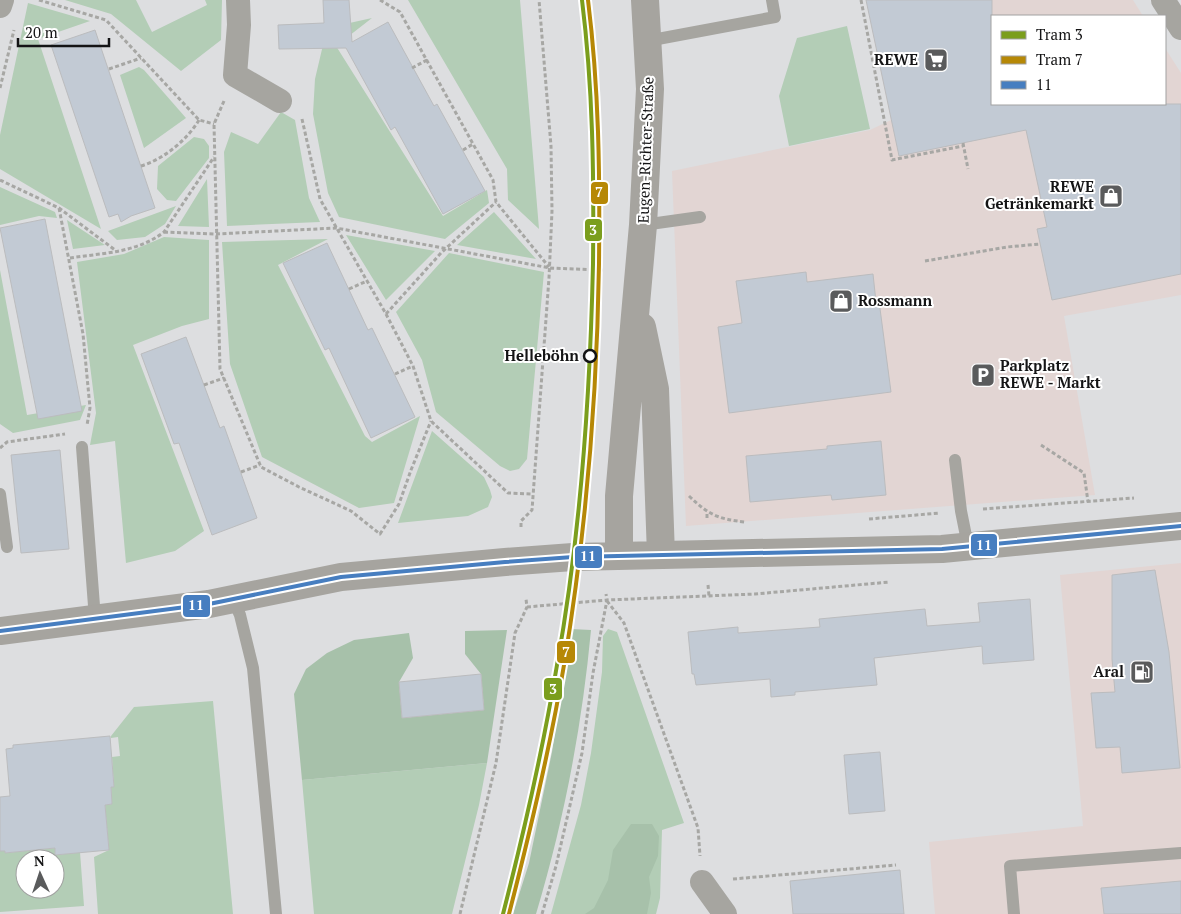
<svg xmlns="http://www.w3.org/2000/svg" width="1181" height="914" viewBox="0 0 1181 914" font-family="'PT Serif',serif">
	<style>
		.commercial { fill: #e2d5d3 }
		.green { fill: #b3cdb6; fill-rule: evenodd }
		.forest { fill: #a7c1aa }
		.building { fill: #c2cad4; stroke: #bbbcbe }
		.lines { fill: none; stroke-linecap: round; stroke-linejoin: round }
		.path { stroke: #a7a7a4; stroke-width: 3; stroke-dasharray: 4 2.5; stroke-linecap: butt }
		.service { stroke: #a6a5a0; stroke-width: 12 }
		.minor { stroke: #a6a5a0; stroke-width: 24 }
		.secondary { stroke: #a6a49f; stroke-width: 28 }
		.bus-1-casing { stroke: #fff; stroke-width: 8 }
		.bus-1 { stroke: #477ec0; stroke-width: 4 }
		.tram-1-casing { stroke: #fff; stroke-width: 8 }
		.tram-2-casing { stroke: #fff; stroke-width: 8 }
		.tram-1 { stroke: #7b9e1d; stroke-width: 4 }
		.tram-2 { stroke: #b68806; stroke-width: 4 }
		.stop-dot { fill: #fff; stroke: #141415; stroke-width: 2.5 }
		.labels { text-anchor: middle; stroke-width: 4; stroke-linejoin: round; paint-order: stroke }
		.poi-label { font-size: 15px; font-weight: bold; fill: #141415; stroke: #fff; text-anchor: end }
		.street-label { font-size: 15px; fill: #141415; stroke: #fff }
		.stop-label { font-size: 15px; font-weight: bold; fill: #141415; stroke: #fff; text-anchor: end }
		.line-badge { stroke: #fff; stroke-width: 2 }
		.badge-label { font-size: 14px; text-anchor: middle; font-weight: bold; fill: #fff }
	</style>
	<rect width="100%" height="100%" fill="#dddee0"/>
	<path class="commercial" d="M866,0H1133L1143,16H992V104H1165V48L1181,73V295L1064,316L1095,495L686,526L672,171L870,130L891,120Z
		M1181,563V914H935L929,842L1083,826L1060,575Z"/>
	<path class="green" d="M65,0H136L152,32L207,5L205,0H222L221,40L181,71L111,14Z
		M408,0H520L539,229L508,200L507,169Z
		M28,3L90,21L38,39L101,229L0,169V135Z
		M372,18L336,46L443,216L487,190L489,203L445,239L339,217L328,193L313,114L315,79L327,28Z
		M847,26L870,129L789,146L779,96L797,38Z
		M139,67L144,70L186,118L144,148L120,75Z
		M281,112L295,120L309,198L320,222L227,226L224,152L231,132L258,144Z
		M194,137L204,139L209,146V158L176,201L167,200L157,189L158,166Z
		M207,179L209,227L178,226Z
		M0,187L55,212L57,218L39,216L0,225Z
		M176,206L165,224L145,237L117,240L108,231Z
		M494,212L536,259L457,245Z
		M67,220L105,245L73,249Z
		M346,235L435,251L386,300Z
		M164,237L209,240V319L182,326L133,345L204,531L175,551L126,563L115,441L90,445L96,413L77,262L124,254Z
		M328,239L278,265L365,436L372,442L420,416L394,503L359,508L262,457L230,364L222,242Z
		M449,253L544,272L527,459L519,469L510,471L500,466L436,412L422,360L396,312Z
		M0,270L27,415L86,405L80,420L13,433L0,424Z
		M432,431L484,477L490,490L492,497L488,507L468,516L398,523Z
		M608,629L617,632L684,823L662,830L660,898L656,914H551L581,805L591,753L602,672L603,636Z
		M213,701L233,914H98L94,857L109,850L105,805L112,804L111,787H114L112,757L120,756L118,737L111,738V736L134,707Z
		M487,763L479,805L452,914H314L302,780Z
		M55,848L56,855L80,852L84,906L0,912V851H5V853ZM25,859H55V889H25Z"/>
	<path class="forest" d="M571,629L591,630C582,726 564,821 536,914H513L529,863L552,752Z
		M507,630L487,763L302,780L294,694L306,669L327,653L354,640L409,633L413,658L399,682L402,718L484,710L481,674L465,654V631Z
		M631,824H652L659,836L658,856L649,877L651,893L647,914H585L594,908L608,880L613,850Z"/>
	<path class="building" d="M323,0H349L352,42L388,22L434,106L437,104L485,191L443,214L395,127L391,130L346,48L279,49L278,25L324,23Z
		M866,0H992V104H1181V274L1052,300L1037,229L1047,227L1026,130L899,156Z
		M95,30L155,208L131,216L121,222L118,214L109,217L51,45Z
		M45,219L82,411L38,419L0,228Z
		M327,243L368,330L372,328L415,417L371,438L329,348L325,350L283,263Z
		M806,272L807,282L873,274L876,302L879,301L891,392L729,413L718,327L742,323L736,281Z
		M186,337L220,428L224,426L257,518L212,535L179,443L174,444L141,354Z
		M881,441L886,495L832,500L831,495L750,502L746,456L827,449V446Z
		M60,450L69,549L21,553L11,455Z
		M1155,570L1169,652L1180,768L1122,773L1120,747L1096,748L1091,693L1115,692L1112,659V575Z
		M1030,599L1034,660L983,664L982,646L874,658L877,685L795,692V695L771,697L770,679L696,685L694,674H692L688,632L738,627V633L820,627L819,619L925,609L927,626L980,622L978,603Z
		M481,674L484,710L402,718L399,682Z
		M110,736L114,787H111L112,804L105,805L109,850L55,855V848L5,853V851H0V797L10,796L6,749L13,748V745Z
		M880,752L885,811L849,814L844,755Z
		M900,870L904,914H793L790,881Z
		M1181,881V914H1104L1101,888Z"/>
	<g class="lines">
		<path class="path" d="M39,0L106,20L199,120L214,124
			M380,0L400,12L493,180L496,202L549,267
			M861,0L892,160L963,146
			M412,68L427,60
			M109,69L141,58
			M0,88L14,30
			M224,101L214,124L220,369L261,467L299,487L351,511L380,534L399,504L411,470L431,421
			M302,119L320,199L386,314L413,366L431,421L508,493L533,494
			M963,143L968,169
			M463,150L473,144
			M141,166C164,159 187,140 199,120
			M0,180L59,208L115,250
			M59,208L83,334L90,408L87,425
			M164,232L216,234L336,228L550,268L603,270
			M70,258C102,253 137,253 164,232L214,157
			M925,261L1007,247L1040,244
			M349,289L367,281
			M386,314L441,253L496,202
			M395,374L413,366
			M204,385L224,378
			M1041,445L1084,473L1088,502
			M0,448L7,442L65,434
			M241,472L260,465
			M689,496C709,515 718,519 745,522
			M983,509L1134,498
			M707,518V512
			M869,519L940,513
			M521,527V521L532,510L549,278L552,211L551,146L539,0
			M708,585L709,596
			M607,601L624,623L698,828L700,856
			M527,607L607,600L755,594L890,582
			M733,879L896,865
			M460,914L496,763L515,633L527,607L526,599
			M542,914L556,866L582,753L593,673L607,600L606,594"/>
		<path class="service" d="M647,41L775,17L772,0
			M643,225L700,217
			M82,447L95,619
			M955,460L961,511L968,546
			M0,494L7,547
			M233,599L240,615L253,668L276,914
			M1014,914L1010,866L1181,853"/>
		<path class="minor" d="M238,0L239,25L235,75L280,101
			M1163,0L1181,28
			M0,6L2,0
			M702,882L725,914"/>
		<path class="secondary" d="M642,327L655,389L661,555
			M619,556V496L643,225L650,89L645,0
			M0,631L209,604L341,577L505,562L573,557L942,549L1181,526"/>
		<g class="bus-1-casing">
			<path id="bus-1" d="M0,631L209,604L341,577L505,562L573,557L942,549L1181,526"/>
		</g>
		<use href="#bus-1" class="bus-1"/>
		<g class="tram-1-casing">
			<path id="tram-1" d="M503,914C524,832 543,749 557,665C581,533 590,398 593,264C594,175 593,88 582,0"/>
		</g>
		<g class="tram-2-casing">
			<path id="tram-2" d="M509,914C530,832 550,749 564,665C586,532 597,398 599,264C600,175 599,88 588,0"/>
		</g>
		<use href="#tram-1" class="tram-1"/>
		<use href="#tram-2" class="tram-2"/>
	</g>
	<defs>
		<g id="supermarket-square" transform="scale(1.25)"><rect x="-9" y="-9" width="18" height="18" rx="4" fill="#5a5b5c" stroke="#fff"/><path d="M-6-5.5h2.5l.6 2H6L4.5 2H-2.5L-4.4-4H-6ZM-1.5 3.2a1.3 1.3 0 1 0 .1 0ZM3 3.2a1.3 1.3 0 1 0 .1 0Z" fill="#fff"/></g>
		<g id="shop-square" transform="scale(1.25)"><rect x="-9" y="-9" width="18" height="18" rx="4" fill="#5a5b5c" stroke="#fff"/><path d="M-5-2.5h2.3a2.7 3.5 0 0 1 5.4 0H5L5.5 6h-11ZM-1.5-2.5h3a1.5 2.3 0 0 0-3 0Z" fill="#fff"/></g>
		<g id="parking-square" transform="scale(1.25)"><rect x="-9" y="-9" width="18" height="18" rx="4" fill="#5a5b5c" stroke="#fff"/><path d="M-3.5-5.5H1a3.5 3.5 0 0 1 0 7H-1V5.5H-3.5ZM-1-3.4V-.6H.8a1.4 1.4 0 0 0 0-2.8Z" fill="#fff"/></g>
		<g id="fuel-square" transform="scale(1.25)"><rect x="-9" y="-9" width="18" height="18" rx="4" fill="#5a5b5c" stroke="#fff"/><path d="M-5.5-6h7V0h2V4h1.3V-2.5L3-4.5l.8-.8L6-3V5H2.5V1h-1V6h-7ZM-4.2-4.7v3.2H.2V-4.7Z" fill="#fff"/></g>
	</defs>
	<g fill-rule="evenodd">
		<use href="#supermarket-square" x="936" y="60"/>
		<use href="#shop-square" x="1111" y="196"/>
		<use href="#shop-square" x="841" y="301"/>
		<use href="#parking-square" x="983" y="375"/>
		<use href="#fuel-square" x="1142" y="672"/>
	</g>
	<circle class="stop-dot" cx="590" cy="356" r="6"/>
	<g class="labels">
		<g class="poi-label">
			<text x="918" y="65">REWE</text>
			<text x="1094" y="192">REWE<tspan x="1094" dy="17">Getränkemarkt</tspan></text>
			<text x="858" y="306" text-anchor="start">Rossmann</text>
			<text x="1000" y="371" text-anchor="start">Parkplatz<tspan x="1000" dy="17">REWE - Markt</tspan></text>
			<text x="1124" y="677">Aral</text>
		</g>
		<g class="street-label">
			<text transform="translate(646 150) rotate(-88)" y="5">Eugen-Richter-Straße</text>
		</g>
		<g class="stop-label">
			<text x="579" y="361">Helleböhn</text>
		</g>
	</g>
	<g class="line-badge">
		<rect x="590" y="181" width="19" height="24" rx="5" fill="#b68806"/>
		<rect x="584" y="218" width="19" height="24" rx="5" fill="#7b9e1d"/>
		<rect x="970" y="533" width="28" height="24" rx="5" fill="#477ec0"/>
		<rect x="574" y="545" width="29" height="24" rx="5" fill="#477ec0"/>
		<rect x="182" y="594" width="29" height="24" rx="5" fill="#477ec0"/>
		<rect x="556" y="640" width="20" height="24" rx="5" fill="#b68806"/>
		<rect x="543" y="677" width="20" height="24" rx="5" fill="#7b9e1d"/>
	</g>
	<g class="badge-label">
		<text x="599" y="197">7</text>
		<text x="593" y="235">3</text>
		<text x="984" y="550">11</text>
		<text x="588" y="561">11</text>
		<text x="196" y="610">11</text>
		<text x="566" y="657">7</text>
		<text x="553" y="694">3</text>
	</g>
	<rect x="991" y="15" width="175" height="90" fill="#ffffff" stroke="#a1a1a1"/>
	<rect x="1001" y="31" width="25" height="8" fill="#7b9e1d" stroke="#a1a1a1"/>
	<text x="1036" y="40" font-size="15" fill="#141415">Tram 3</text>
	<rect x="1001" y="56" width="25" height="8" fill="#b68806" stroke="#a1a1a1"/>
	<text x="1036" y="65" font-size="15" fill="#141415">Tram 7</text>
	<rect x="1001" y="81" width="25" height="8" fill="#477ec0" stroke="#a1a1a1"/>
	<text x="1036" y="90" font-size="15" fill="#141415">11</text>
	<g transform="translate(40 874) rotate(357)"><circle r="24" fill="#ffffff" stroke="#a1a1a1"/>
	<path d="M0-4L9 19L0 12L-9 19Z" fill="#5a5b5c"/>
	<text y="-8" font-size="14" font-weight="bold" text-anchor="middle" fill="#141415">N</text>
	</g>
	<path d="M18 38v8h91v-8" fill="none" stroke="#141415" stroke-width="2.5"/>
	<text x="25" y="38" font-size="15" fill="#141415" stroke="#ffffff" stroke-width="4" paint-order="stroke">20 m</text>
</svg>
